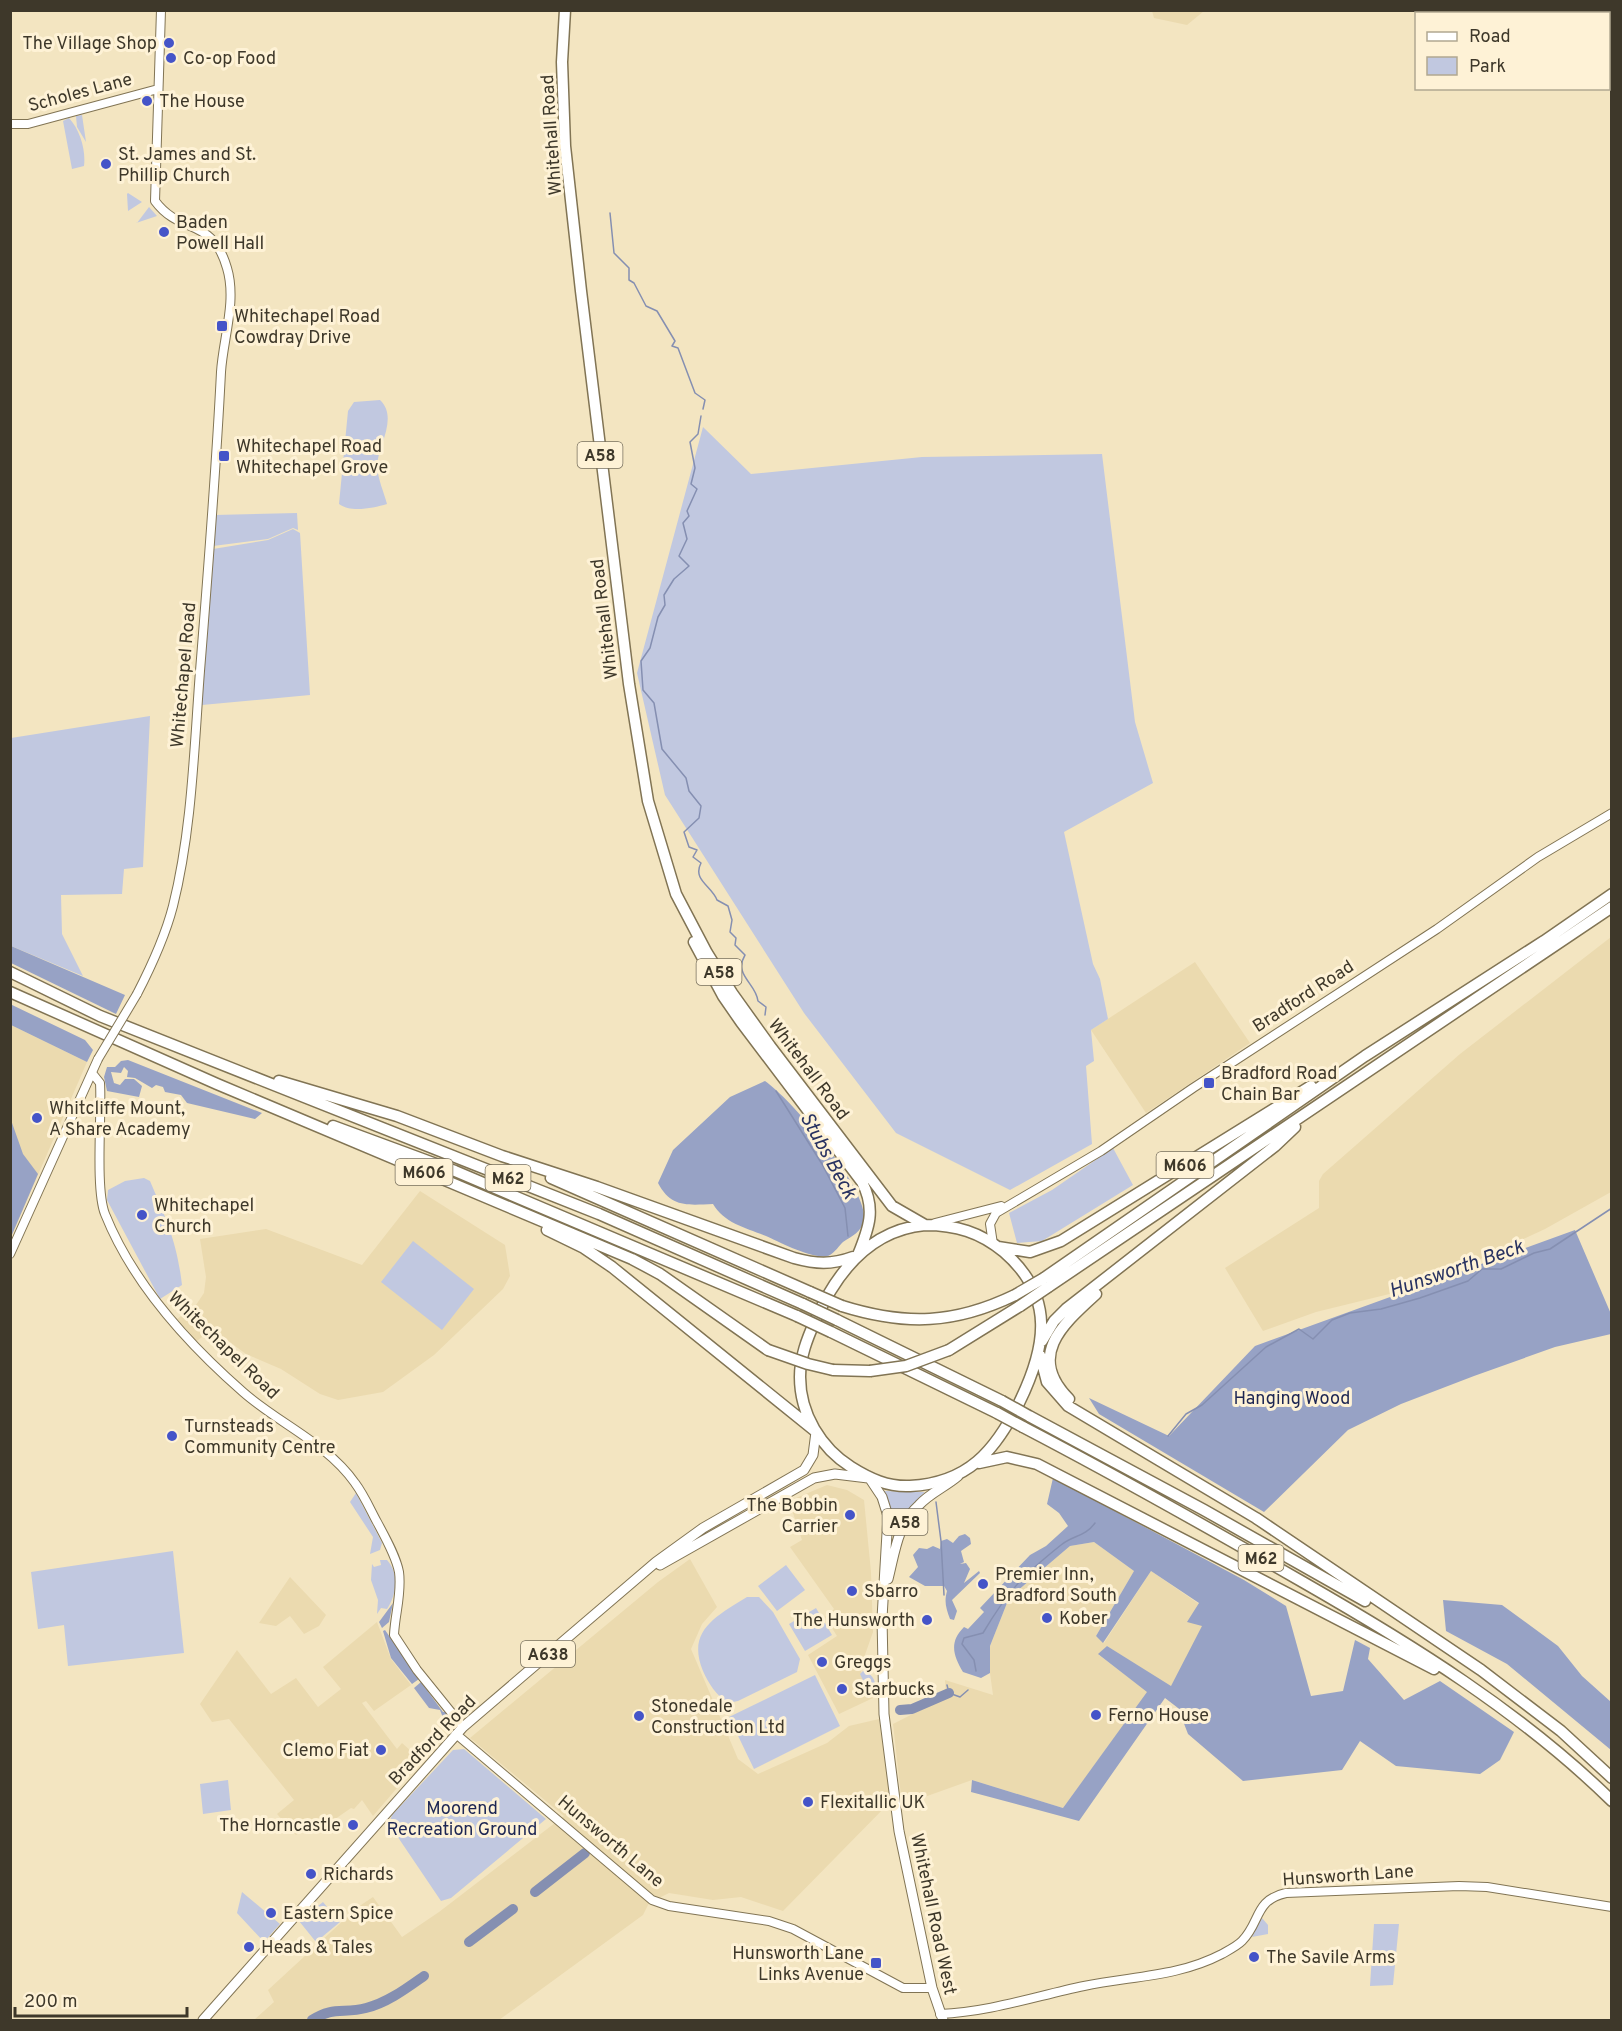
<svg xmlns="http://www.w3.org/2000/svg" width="1622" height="2031" viewBox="0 0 1622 2031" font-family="Overpass,sans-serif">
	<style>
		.built { fill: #ebdaaf }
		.green { fill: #c1c8e0 }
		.forest { fill: #97a2c5 }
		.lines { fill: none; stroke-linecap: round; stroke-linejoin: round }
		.stream { stroke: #858fb1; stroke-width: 1.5 }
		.river { stroke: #858fb1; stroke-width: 10 }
		.secondary-casing { stroke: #817454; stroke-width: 10 }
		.primary-casing { stroke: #817454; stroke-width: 11 }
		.highway-casing { stroke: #817454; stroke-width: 13 }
		.secondary { stroke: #fff; stroke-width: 8 }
		.primary { stroke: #fff; stroke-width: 9 }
		.highway { stroke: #fff; stroke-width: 10 }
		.secondary-bridge-casing { stroke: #817454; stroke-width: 10; stroke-linecap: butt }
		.highway-bridge-casing { stroke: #817454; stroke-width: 13; stroke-linecap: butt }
		.secondary-bridge { stroke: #fff; stroke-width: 8 }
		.highway-bridge { stroke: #fff; stroke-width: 10 }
		.poi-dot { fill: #4554c8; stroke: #fef2d6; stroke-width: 2 }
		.labels { text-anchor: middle; stroke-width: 6; stroke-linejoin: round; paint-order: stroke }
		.shield { fill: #fef2d6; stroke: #78705e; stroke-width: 1.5 }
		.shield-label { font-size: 16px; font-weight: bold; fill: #3e382a }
		.poi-label { font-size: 18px; fill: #3e382a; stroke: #fef2d6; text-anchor: start }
		.street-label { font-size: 18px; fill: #3e382a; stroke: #fef2d6 }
		.park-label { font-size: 18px; fill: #1d2653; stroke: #fef2d6 }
		.water-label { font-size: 20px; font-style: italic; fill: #283261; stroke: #fef2d6 }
	</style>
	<rect width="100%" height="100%" fill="#f3e5c1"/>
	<path class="built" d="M1152,11H1204L1187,25L1154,18Z
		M1611,937V1192L1545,1229L1422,1286L1316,1312L1263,1331L1225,1268L1319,1208V1181L1323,1174L1460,1054Z
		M1195,962L1250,1043L1146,1113L1091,1030Z
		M11,1025L87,1062L11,1237Z
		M420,1191L505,1245L510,1276L503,1289L434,1355L383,1392L338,1400L320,1394L281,1369L246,1354L212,1329L197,1341L177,1319L196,1305L204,1293L206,1277L200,1239L266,1229L362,1265Z
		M827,1485L847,1490L864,1500L871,1572L873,1632L860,1669L873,1698L839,1714L808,1655L837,1636L825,1617L834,1609L790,1547L802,1540L789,1501Z
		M1094,1542L1134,1571L1096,1636L1104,1643L1151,1571L1199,1604L1203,1626L1171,1687L1107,1646L1099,1655L1148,1692L1063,1808L972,1780L902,1805L893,1724L946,1697L945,1680L993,1695L990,1673V1646L1009,1598L1070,1546Z
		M690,1559L717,1607L702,1624L691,1649L738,1759L758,1774L827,1743L849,1726L879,1719L891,1801L783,1911L741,1897L713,1900L669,1893L649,1903L643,1915L499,2020H254L274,2002L268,1990L358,1907L373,1897L402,1937L439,1912L564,1816L470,1738L658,1582Z
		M290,1577L326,1615L319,1626L304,1634L290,1616L276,1626L259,1623Z
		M377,1622L391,1659L411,1685L374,1711L366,1701L362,1703L397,1749L402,1743L421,1760L373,1816L362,1800L354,1809L351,1808L318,1831L312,1823L296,1835L277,1814L294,1800L229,1719L212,1722L200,1704L237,1650L271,1694L296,1678L318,1707L341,1689L323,1667Z"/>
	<path class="green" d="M82,115L86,142L77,127L76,116Z
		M69,118C80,130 86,150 84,166L72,169L63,121Z
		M128,193L142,202L128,211L127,194Z
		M149,207L157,216L136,223H137Z
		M380,400C399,418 377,447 377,467C378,479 384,493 387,504C373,508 351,513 339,504L348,411L354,402Z
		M703,427L751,474L922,457L1102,454L1135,722L1153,783L1064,832L1093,964L1100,979L1108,1019L1091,1030L1094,1061L1086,1066L1092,1144L1010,1190L896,1133L804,1013L665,795L637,673Z
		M297,513L298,530L293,528L268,539L213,546L214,515Z
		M293,529L300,533L310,695L202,705L213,549L268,540Z
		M150,716L143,867L124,869L122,894L61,895L62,934L83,976L11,946V738Z
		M1113,1148L1133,1185L1042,1241L1017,1243L1009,1213L1052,1190Z
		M144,1178L150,1181C167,1221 177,1242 182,1285L160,1299L107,1200L108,1190L125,1181Z
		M413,1241L474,1289L442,1330L381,1282Z
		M884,1491L925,1492L900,1519L893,1533L892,1512Z
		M356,1493L382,1543L380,1550L370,1554L373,1537L350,1502Z
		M173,1551L184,1653L68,1666L64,1625L38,1629L31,1572Z
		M380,1560H387C400,1574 396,1596 387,1609L381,1608L377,1614L378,1600L371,1580L372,1564L374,1567L381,1565Z
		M786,1565L805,1590L777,1611L758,1586Z
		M747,1597H759L773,1612L800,1659L797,1672L738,1701L728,1703C717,1696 708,1683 703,1671C686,1630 717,1616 747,1597Z
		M816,1608L832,1635L805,1651L789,1624Z
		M863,1671C874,1674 876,1682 876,1693L867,1698L865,1693L868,1691L860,1674Z
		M815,1675L840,1726L754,1769L729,1717Z
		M464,1749L546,1819L451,1898L441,1901L389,1824L392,1815L453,1750Z
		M228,1780L231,1810L203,1814L200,1784Z
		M242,1892L280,1924L264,1942L237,1913Z
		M323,1902L340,1922L316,1942L299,1921Z
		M1262,1918L1268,1925V1934L1252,1937Z
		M1374,1924H1399L1393,1985L1370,1986Z"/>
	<path class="forest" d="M11,946L125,995L116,1014L11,963Z
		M10,1004L85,1040L93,1050L87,1062L11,1025Z
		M128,1060L262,1113L255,1119L187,1103L181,1095L165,1092L163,1087L156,1085L152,1088L135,1078L127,1077L128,1071L124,1067L121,1073L111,1072L114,1083L120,1085L125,1079H134L142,1086L139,1097L107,1091L104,1077L107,1067H115L121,1061Z
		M765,1081C790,1098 868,1188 864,1219C862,1232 852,1236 843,1242C839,1246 835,1252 830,1255C818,1262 779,1242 766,1236C746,1228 724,1223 713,1204C688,1205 671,1208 658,1183L673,1150L730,1097Z
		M11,1120L23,1154L38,1174L11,1237Z
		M1575,1230L1611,1314V1334L1555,1347L1474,1376L1401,1404L1348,1430L1264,1512L1099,1414L1089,1398L1169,1436L1255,1346Z
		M1053,1478L1244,1580L1286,1606L1311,1696L1343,1691L1355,1640L1370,1648L1368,1659L1404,1700L1440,1681L1514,1732L1500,1760L1480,1774L1396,1766L1360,1741L1342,1770L1243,1781L1188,1734L1178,1708L1165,1698L1079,1821L971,1792L972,1780L1063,1808L1147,1692L1098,1654L1107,1646L1171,1686L1202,1626L1187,1622L1199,1603L1151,1571L1103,1643L1096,1636L1134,1571L1094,1542L1070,1546L1009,1598L990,1646V1673L981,1678L963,1672C953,1655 949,1642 964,1627L968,1629L984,1612L980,1608L1030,1555L1046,1546L1068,1526L1059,1513L1047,1504Z
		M965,1534L970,1538L971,1544L961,1551L964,1562L960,1564L966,1563L970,1569L964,1583L979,1571L980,1573L952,1600L957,1611L954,1620L950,1619C946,1608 944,1602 947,1591L944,1586H925L909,1577L918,1567L913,1555L919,1548L927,1549L933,1546L940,1549L941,1541L947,1539L953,1543L959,1536Z
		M1443,1600L1502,1605L1558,1646L1582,1676L1611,1702V1750L1507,1664L1446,1631Z
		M393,1603L389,1622L382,1628L379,1622Z
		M385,1630L419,1679L412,1684L391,1658L383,1631Z
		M421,1682L443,1712H448L453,1721L445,1723L440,1710L429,1708L414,1688Z"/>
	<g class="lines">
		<path class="stream" d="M610,213L614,253L629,268V280L634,283L646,306L657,311L675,341L672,346L678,348L695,393L705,400L703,409
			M701,416L698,434L690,442L695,468L691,484L697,489L687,511L689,516L683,523L687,539L679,556L689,566L674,579L664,595L665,605L658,617L650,648L641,661L643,690L654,703L662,749L686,778L689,791L701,806L699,818L684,832L689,847L697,850L693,857L701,863C692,880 712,886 717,900L728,906L732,920L730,932L736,938L735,945L745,955C733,975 756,983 758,1001L766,1007L765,1015
			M776,1091L822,1164L845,1208L848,1236
			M1168,1436L1186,1414L1202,1405L1266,1347L1299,1329L1313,1339L1332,1320L1350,1313L1381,1309L1420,1298L1468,1281L1482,1269H1501L1534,1253L1550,1249L1612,1208
			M936,1502L941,1541L944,1595
			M976,1671L974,1660L962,1644L964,1638L983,1633C1008,1591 1022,1576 1061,1545C1073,1535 1085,1537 1095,1523
			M947,1685L949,1693L960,1697L968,1690"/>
		<path class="river" d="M900,1710L912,1709L949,1693
			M535,1892L585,1853
			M469,1942L513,1909
			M312,2020C333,2006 344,2014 366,2008C387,2003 407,1988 424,1976"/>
		<g class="secondary-casing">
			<path id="secondary" d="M1605,10L1606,14
				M1608,20L1612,30
				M10,124H28L158,89
				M137,994C152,965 165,937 173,906C192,830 194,749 200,671C208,572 216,472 221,372C223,339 237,301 227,268C212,216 181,236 155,201L161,10
				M92,1073L100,1083C102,1114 95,1189 105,1214C133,1284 187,1343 243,1392C278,1423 327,1443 355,1483C364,1495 370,1509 377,1522C385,1537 396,1556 399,1572C402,1594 395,1613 394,1635L417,1670L463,1727
				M935,1223L1001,1206
				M993,1244L990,1224L996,1213L1101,1151L1193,1088L1437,929L1538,857L1612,813
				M10,1254L98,1059
				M456,1734L652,1900L669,1906L769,1921L793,1929L903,1988H932
				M940,2014C990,2012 1036,1996 1084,1986C1132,1976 1178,1977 1222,1954C1229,1950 1237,1946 1242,1941C1261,1922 1254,1900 1286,1893L1459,1886L1487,1887L1612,1907"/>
		</g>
		<g class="primary-casing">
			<path id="primary" d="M870,1479L882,1497L888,1516L882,1618L884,1714L899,1831L932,1988L943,2020
				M660,1565L814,1478L835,1474L868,1478
				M888,1579C895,1552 897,1525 919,1505C930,1493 945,1487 958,1476
				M203,2020L463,1727L656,1562L703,1528L804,1470L813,1455L816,1432"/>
		</g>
		<g class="highway-casing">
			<path id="highway" d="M565,10L562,62L565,146L581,291L629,684L648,801L676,894L707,953L732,993L770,1046L892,1206L925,1225
				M694,942L723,996L741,1022L862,1182C876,1209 869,1228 858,1255
				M10,972L100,1016L599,1214L803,1304
				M10,992L217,1084L632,1259L660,1274L768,1350
				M279,1081L397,1116L502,1156L597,1187L794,1258C816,1264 831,1265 853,1257
				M333,1126L455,1171L797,1316
				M551,1178L810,1292
				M925,1225C956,1225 980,1232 1004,1252C1056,1297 1046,1348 1019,1403C995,1451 968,1483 910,1486C888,1487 870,1479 851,1467C821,1448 800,1414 800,1377C800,1357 807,1339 815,1321C836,1273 869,1230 925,1225Z
				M547,1230L584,1248L612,1267L814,1430
				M998,1247L1030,1252L1061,1241L1311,1086
				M1044,1278L1365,1056L1544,941L1612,894
				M1048,1287L1612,907
				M842,1306C906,1326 955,1324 1015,1295
				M837,1320L1002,1401
				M831,1332L997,1413
				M1042,1341L1054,1321L1066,1309L1275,1146L1295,1127
				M949,1350L1020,1306
				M1040,1355L1047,1382L1068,1406L1256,1518L1481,1670L1561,1731L1612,1778
				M833,1370L870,1371
				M1069,1399C1026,1356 1063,1324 1096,1294
				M1029,1416L1204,1510L1365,1601
				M1023,1427C1117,1476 1209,1528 1301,1581C1411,1644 1521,1712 1612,1801
				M979,1463L1007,1457L1037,1464L1434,1669"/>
		</g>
		<use href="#secondary" class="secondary"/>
		<use href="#primary" class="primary"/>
		<use href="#highway" class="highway"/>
		<g class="secondary-bridge-casing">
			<path id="secondary-bridge" d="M98,1059L137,994"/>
		</g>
		<g class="highway-bridge-casing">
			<path id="highway-bridge" d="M810,1292L842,1306
				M1015,1295L1044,1278
				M803,1304L837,1320
				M1020,1306L1048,1287
				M797,1316L831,1332
				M768,1350L808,1364L833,1370
				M870,1371L906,1366L949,1350
				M1002,1401L1029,1416
				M997,1413L1023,1427"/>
		</g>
		<use href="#secondary-bridge" class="secondary-bridge"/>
		<use href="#highway-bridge" class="highway-bridge"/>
	</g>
	<g class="poi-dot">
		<circle cx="169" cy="43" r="6"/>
		<circle cx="171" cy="58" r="6"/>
		<circle cx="147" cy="101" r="6"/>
		<circle cx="106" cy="164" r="6"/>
		<circle cx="164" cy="232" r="6"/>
		<rect x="216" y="320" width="12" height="12" rx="3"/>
		<rect x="218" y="450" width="12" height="12" rx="3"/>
		<rect x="1203" y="1077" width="12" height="12" rx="3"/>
		<circle cx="37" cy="1118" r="6"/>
		<circle cx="142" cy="1215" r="6"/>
		<circle cx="172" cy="1436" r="6"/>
		<circle cx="850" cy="1515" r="6"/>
		<circle cx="983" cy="1584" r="6"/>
		<circle cx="852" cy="1591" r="6"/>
		<circle cx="1047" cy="1618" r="6"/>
		<circle cx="927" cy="1620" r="6"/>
		<circle cx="822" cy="1662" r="6"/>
		<circle cx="842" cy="1689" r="6"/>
		<circle cx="1096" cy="1715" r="6"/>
		<circle cx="639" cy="1716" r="6"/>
		<circle cx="381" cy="1750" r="6"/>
		<circle cx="808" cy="1802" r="6"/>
		<circle cx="353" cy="1825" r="6"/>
		<circle cx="311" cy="1874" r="6"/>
		<circle cx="271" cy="1913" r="6"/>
		<circle cx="249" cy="1947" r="6"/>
		<circle cx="1254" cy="1957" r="6"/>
		<rect x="870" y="1957" width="12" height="12" rx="3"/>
	</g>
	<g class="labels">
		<g class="shield">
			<rect x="577.5" y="442" width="45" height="26" rx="4.5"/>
			<rect x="696.5" y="959" width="45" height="26" rx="4.5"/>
			<rect x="1156.5" y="1152" width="57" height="26" rx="4.5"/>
			<rect x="395.5" y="1159" width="57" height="26" rx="4.5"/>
			<rect x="485.5" y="1165" width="45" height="26" rx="4.5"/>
			<rect x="882.5" y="1509" width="45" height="26" rx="4.5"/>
			<rect x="1238.5" y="1545" width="45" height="26" rx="4.5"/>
			<rect x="521" y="1641" width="54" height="26" rx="4.5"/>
		</g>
		<g class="shield-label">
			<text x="600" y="461">A58</text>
			<text x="719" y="978">A58</text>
			<text x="1185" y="1171">M606</text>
			<text x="424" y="1178">M606</text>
			<text x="508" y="1184">M62</text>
			<text x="905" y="1528">A58</text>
			<text x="1261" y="1564">M62</text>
			<text x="548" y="1660">A638</text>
		</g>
		<g class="poi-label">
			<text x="157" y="49" text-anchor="end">The Village Shop</text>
			<text x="183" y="64">Co-op Food</text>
			<text x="159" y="107">The House</text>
			<text x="118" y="160">St. James and St.<tspan x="118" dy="21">Phillip Church</tspan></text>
			<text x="176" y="228">Baden<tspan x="176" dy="21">Powell Hall</tspan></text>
			<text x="234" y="322">Whitechapel Road<tspan x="234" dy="21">Cowdray Drive</tspan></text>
			<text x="236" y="452">Whitechapel Road<tspan x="236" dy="21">Whitechapel Grove</tspan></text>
			<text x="1221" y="1079">Bradford Road<tspan x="1221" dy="21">Chain Bar</tspan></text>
			<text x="49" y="1114">Whitcliffe Mount,<tspan x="49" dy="21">A Share Academy</tspan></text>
			<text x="154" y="1211">Whitechapel<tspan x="154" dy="21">Church</tspan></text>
			<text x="184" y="1432">Turnsteads<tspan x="184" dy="21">Community Centre</tspan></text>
			<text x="838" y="1511" text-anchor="end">The Bobbin<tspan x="838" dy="21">Carrier</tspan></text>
			<text x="995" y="1580">Premier Inn,<tspan x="995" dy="21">Bradford South</tspan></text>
			<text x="864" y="1597">Sbarro</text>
			<text x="1059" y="1624">Kober</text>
			<text x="915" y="1626" text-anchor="end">The Hunsworth</text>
			<text x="834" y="1668">Greggs</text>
			<text x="854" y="1695">Starbucks</text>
			<text x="651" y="1712">Stonedale<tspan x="651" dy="21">Construction Ltd</tspan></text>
			<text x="1108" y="1721">Ferno House</text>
			<text x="369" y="1756" text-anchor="end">Clemo Fiat</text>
			<text x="820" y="1808">Flexitallic UK</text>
			<text x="341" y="1831" text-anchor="end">The Horncastle</text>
			<text x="323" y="1880">Richards</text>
			<text x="283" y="1919">Eastern Spice</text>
			<text x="261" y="1953">Heads &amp; Tales</text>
			<text x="864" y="1959" text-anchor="end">Hunsworth Lane<tspan x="864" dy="21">Links Avenue</tspan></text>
			<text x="1266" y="1963">The Savile Arms</text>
		</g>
		<g class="street-label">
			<text transform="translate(80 92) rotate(-15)" y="6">Scholes Lane</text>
			<text transform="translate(551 135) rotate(-94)" y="6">Whitehall Road</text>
			<text transform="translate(604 619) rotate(-97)" y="6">Whitehall Road</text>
			<text transform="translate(183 675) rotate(-85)" y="6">Whitechapel Road</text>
			<text transform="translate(1303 996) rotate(-33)" y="6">Bradford Road</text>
			<text transform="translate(809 1069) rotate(53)" y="6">Whitehall Road</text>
			<text transform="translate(224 1345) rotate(44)" y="6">Whitechapel Road</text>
			<text transform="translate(432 1740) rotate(-46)" y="6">Bradford Road</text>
			<text transform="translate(611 1841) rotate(40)" y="6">Hunsworth Lane</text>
			<text transform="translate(1348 1875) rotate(-4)" y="6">Hunsworth Lane</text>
			<text transform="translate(934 1914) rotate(78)" y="6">Whitehall Road West</text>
		</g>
		<g class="park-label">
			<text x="1292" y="1404">Hanging Wood</text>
			<text x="462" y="1814">Moorend<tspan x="462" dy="21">Recreation Ground</tspan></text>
		</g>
		<g class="water-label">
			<text transform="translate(829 1155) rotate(61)" y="7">Stubs Beck</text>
			<text transform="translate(1456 1268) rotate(-19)" y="7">Hunsworth Beck</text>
		</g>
	</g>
	<rect width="1622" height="2031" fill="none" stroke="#3e382a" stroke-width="24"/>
	<rect x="1415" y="12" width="195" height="78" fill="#fef2d6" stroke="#b1a891" stroke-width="1.5"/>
	<rect x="1427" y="32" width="30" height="9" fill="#ffffff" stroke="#b1a891" stroke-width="1.5"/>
	<text x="1469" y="42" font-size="18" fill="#3e382a">Road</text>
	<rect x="1427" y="57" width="30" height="18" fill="#c1c8e0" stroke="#b1a891" stroke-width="1.5"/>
	<text x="1469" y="72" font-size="18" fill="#3e382a">Park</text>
	<path d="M15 2007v9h172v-9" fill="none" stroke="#3e382a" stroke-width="3"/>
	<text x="24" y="2007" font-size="18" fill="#3e382a" stroke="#fef2d6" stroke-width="4.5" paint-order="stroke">200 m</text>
</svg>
